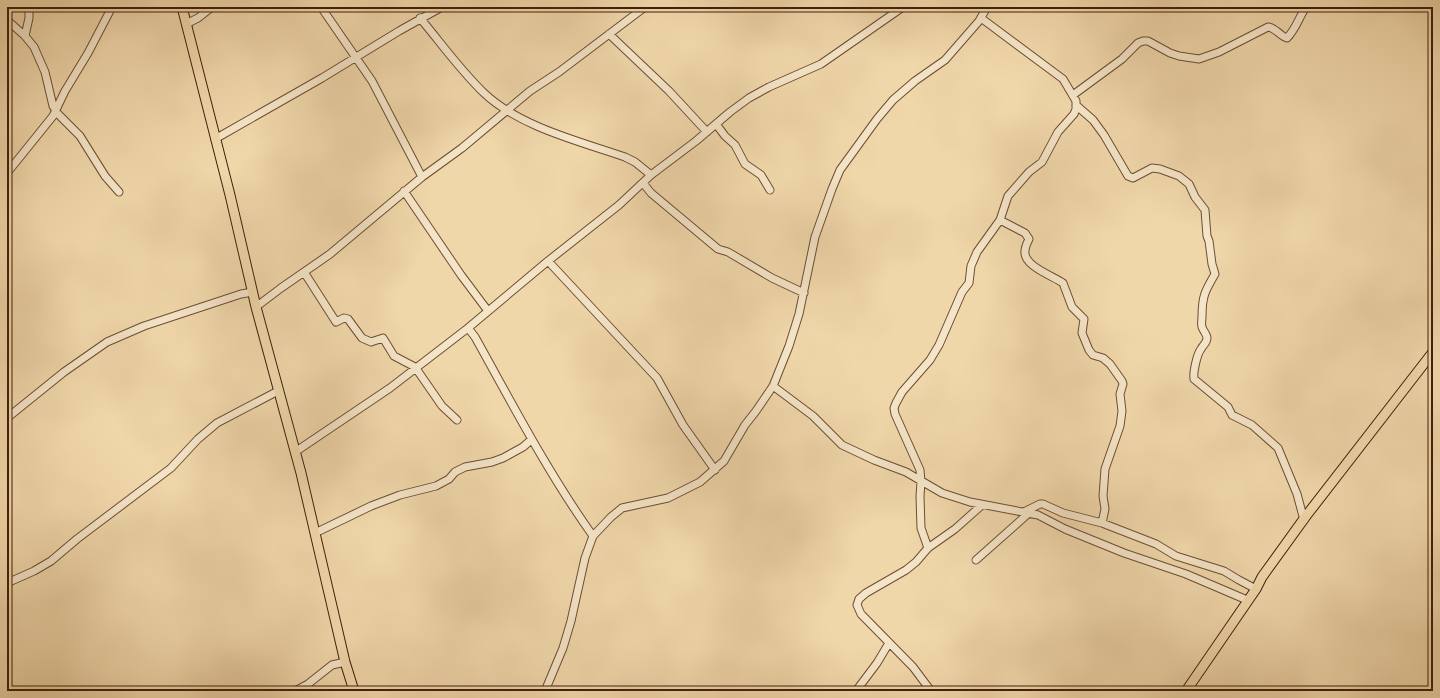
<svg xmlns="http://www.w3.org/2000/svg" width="1440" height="698" viewBox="0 0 1440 698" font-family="'IM FELL Great Primer',serif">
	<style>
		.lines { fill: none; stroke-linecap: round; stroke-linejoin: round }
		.minor-casing { stroke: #6c4d33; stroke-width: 9 }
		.major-casing { stroke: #401f0b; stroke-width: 11 }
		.minor { stroke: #f5e5c8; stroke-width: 7 }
		.major { stroke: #f0d7aa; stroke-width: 9 }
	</style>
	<rect width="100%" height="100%" fill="#f0d7aa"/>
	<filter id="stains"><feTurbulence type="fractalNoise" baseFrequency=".005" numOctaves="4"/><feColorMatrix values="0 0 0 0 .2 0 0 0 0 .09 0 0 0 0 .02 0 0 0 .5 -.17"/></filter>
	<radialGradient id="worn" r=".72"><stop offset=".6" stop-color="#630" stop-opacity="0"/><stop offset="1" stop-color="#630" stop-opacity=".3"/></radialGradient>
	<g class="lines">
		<g class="minor-casing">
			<path id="minor" d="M321,7L372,81L422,177
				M420,18C441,43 460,70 484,93C520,127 579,141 625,157L635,162L651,175
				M7,20L25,36L34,47L45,72L53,106L58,114L80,136L105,176L119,192
				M186,24L198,18L212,7
				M609,34L669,91L707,132
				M25,36L29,18V7
				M1073,95L1122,59L1138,43L1143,41H1148L1170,53L1179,56L1199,59L1219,52L1268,27C1276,28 1280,36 1287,38C1296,29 1299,17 1306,7
				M1077,106L1093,120L1104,135L1128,176L1133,178L1152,168L1160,169L1179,176L1189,184L1195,197L1205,210L1207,236L1209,241L1212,264L1215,274C1205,291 1202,296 1202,317C1202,320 1201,324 1202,327C1203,331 1207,334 1207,338C1207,343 1203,345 1201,349C1197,354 1193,372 1194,379L1228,407L1232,415L1252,425L1278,448L1297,494L1304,520
				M716,124L725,136L735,145L745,164L761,175L770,190
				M215,139L322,78L399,31L442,7
				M7,173L53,116L65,91L88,53L112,7
				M643,183L651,193L718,249L728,252L772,278L804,293
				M404,191L461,275L488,311
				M1000,220L1025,233L1029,239C1027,243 1025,247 1025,251C1023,266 1053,276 1063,283L1072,307L1084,319L1082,333L1089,350L1093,355L1103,358L1110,364L1122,381L1123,384L1120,394L1122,411L1120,426L1105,469L1103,496L1105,509L1102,523
				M548,261L657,378L683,425L715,470
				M304,272L336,322L344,318L348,319L362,338L371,342L383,338L394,356L415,367L442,406L457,420
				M256,307L281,288L330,254L422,177L462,148L530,91L559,72L645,7
				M468,328L475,337C513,405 548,473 593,536
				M773,386L813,416L842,445L874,460L906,472L942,493L970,502L1038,515L1065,529L1124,553L1186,574L1247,600
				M7,418L64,372L107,342L144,326L241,294L253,292
				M295,452L390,388L468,328L548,261L619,205L651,175L696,141L730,112L749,98L769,87L821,64L903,7
				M1024,512L1040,504H1043L1063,513L1102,523L1156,544L1176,556L1224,571L1239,580L1256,589
				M315,533L371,506L400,495L436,486L449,479L455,472L465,467L492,462L503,458L523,447L531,440
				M928,548L921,528L920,496L921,482L920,470L895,414L894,408L896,403L902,392L930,360L939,345L962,292L969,283L971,266L977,252L1000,220L1008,196L1029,172L1042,162L1058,132L1074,114L1076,109V101L1063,79L981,18
				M976,560L1029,513
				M7,583L34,571L51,561L77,539L171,468L198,439L217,423L278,391
				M295,691L308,684L332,665L345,662
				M545,691L563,648L571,621L585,558L593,536L611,517L622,508L668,498L700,482L724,461L745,425L756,411L773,386L789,346L799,314L815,237L832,189L840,170L877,119L893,100L915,81L945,60L979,21L987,7
				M856,691L877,663L889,643
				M931,691L913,667L861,614L857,605L859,599L866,593L906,570L916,562L928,548L955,529L982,505"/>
		</g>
		<g class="major-casing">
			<path id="major" d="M182,7L230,195L256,307L301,473L345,662L354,691
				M1186,691L1256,589L1262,577L1306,516L1433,352"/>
		</g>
		<use href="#minor" class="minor"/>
		<use href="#major" class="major"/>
	</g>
	<rect width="1440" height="698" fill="none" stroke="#f0d7aa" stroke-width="24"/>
	<rect x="8" y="8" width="1424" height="682" fill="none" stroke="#401f0b" stroke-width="2"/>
	<rect x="12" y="12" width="1416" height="674" fill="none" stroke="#401f0b"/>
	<rect width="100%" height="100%" filter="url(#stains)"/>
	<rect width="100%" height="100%" fill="url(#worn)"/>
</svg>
